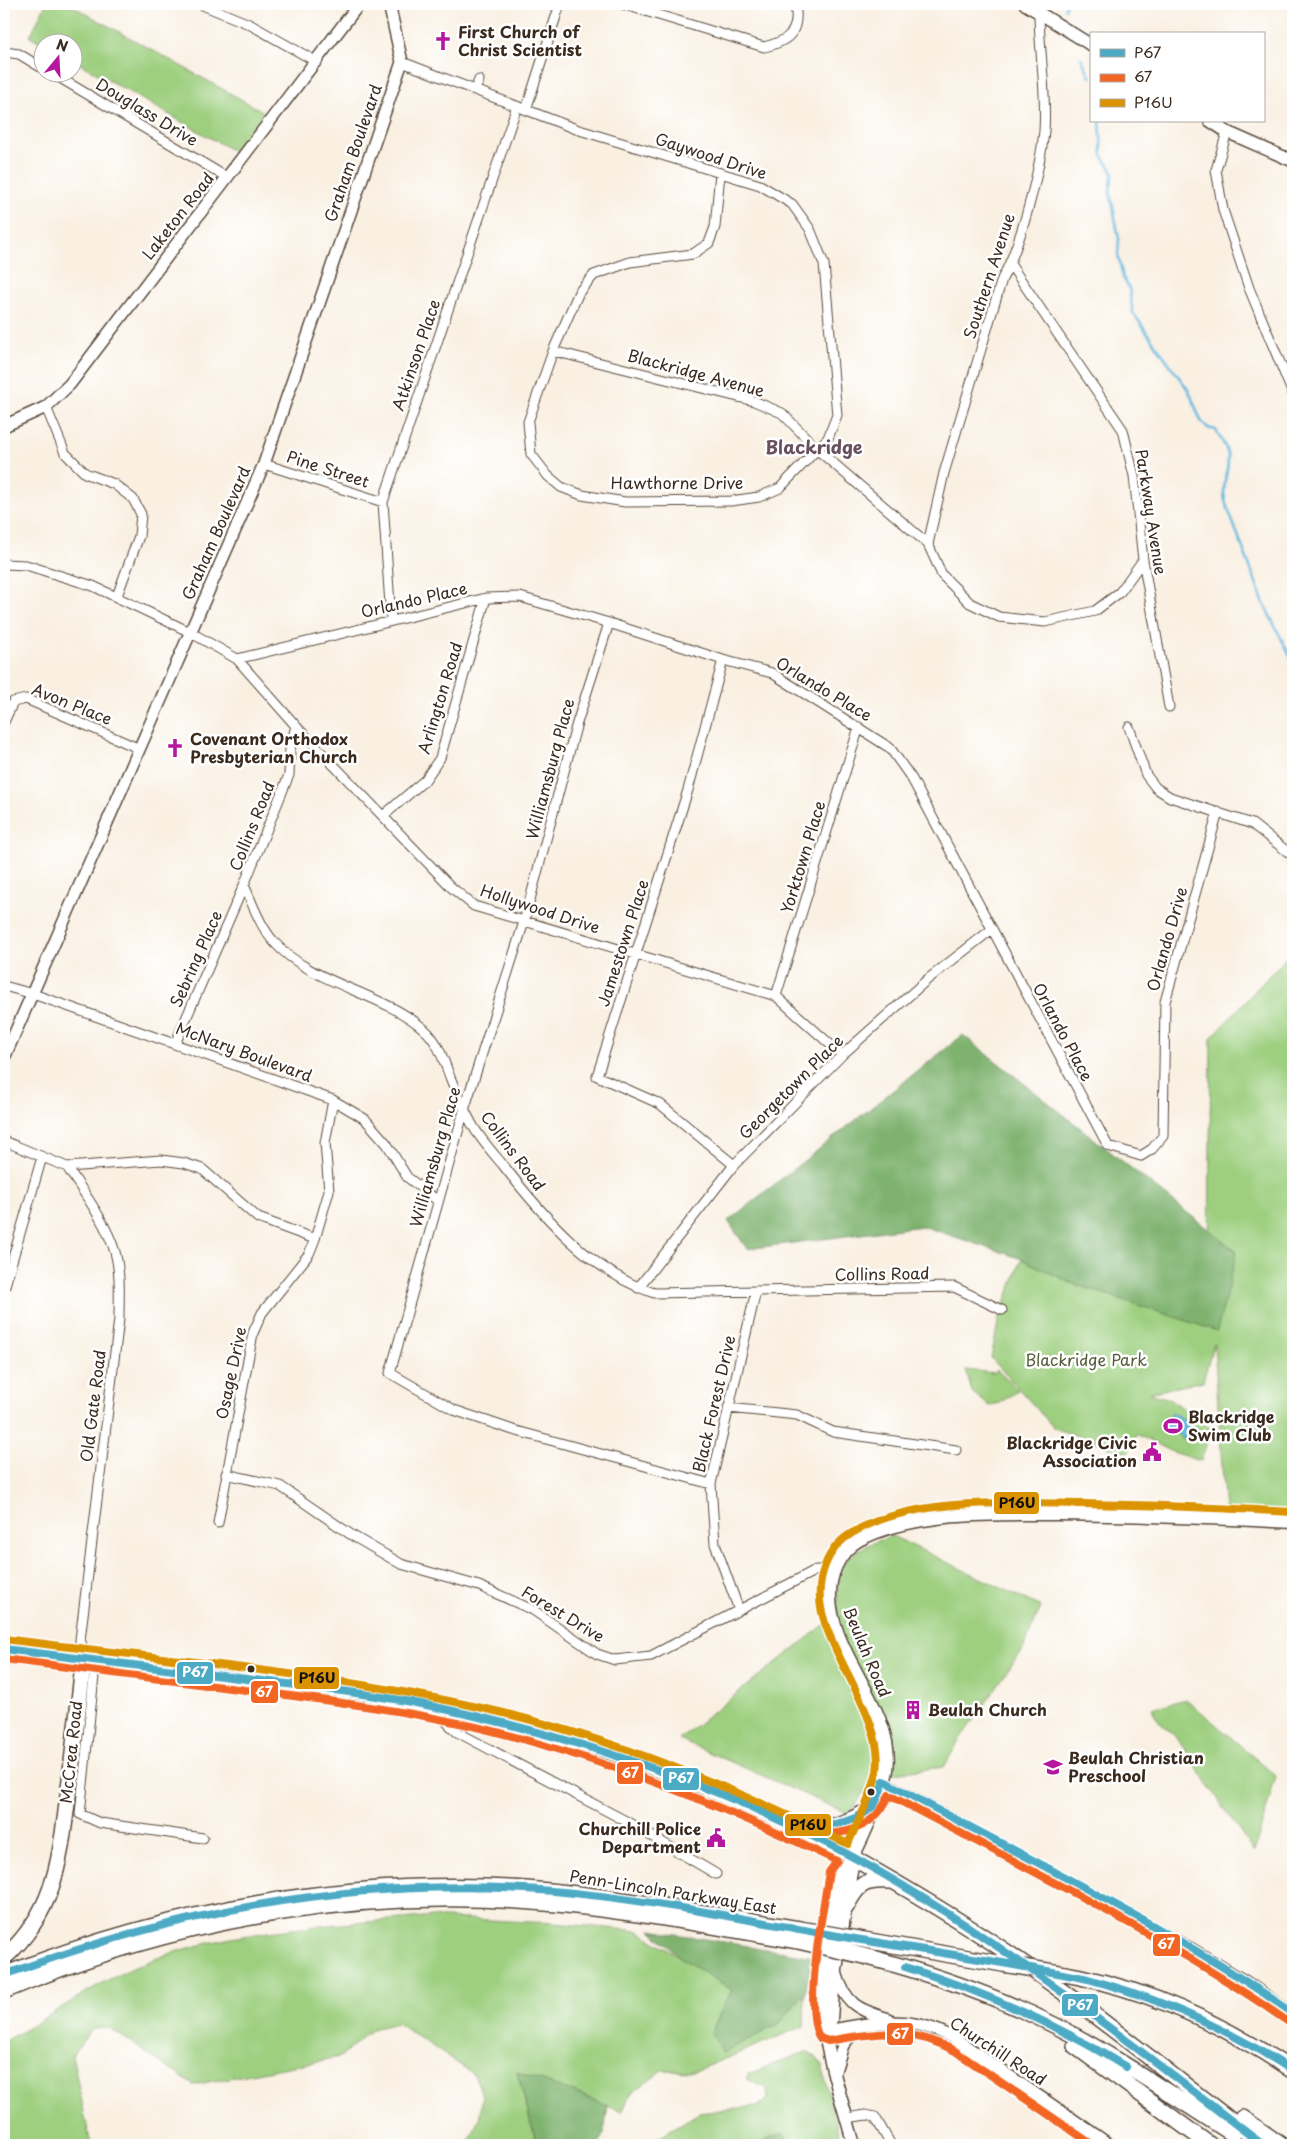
<svg xmlns="http://www.w3.org/2000/svg" width="1297" height="2149" viewBox="0 0 1297 2149" font-family="'Playpen Sans',sans-serif">
	<style>
		.green { fill: #9dcf7f; stroke: #6c7c4e }
		.forest { fill: #7eb26e; stroke: #5c6e46 }
		.water { fill: #63b8df; stroke: #4f717e }
		.lines { fill: none; stroke-linecap: round; stroke-linejoin: round }
		.stream { stroke: #63b8df; stroke-width: 2.5 }
		.street-casing { stroke: #58483b; stroke-width: 11 }
		.secondary-casing { stroke: #58483b; stroke-width: 14 }
		.primary-casing { stroke: #58483b; stroke-width: 15 }
		.highway-casing { stroke: #58483b; stroke-width: 18 }
		.street { stroke: #fff; stroke-width: 9 }
		.secondary { stroke: #fff; stroke-width: 11 }
		.primary { stroke: #fff; stroke-width: 12 }
		.highway { stroke: #fff; stroke-width: 15 }
		.highway-bridge-casing { stroke: #58483b; stroke-width: 18; stroke-linecap: butt }
		.highway-bridge { stroke: #fff; stroke-width: 15 }
		.bus-1-casing { stroke: #fff; stroke-width: 11 }
		.bus-2-casing { stroke: #fff; stroke-width: 11 }
		.bus-3-casing { stroke: #fff; stroke-width: 11 }
		.bus-1 { stroke: #4daac5; stroke-width: 8 }
		.bus-2 { stroke: #f26522; stroke-width: 8 }
		.bus-3 { stroke: #db9304; stroke-width: 8 }
		.bus-dot { fill: #3b2a1e; stroke: #fff; stroke-width: 2 }
		.labels { text-anchor: middle; stroke-width: 5; stroke-linejoin: round; paint-order: stroke }
		.poi-label { font-size: 16px; font-weight: bold; fill: #3b2a1e; stroke: #fff; text-anchor: start }
		.street-label { font-size: 16px; fill: #3b2a1e; stroke: #fff }
		.park-label { font-size: 16px; fill: #585c3b; stroke: #fff }
		.neighbourhood-label { font-size: 18px; font-weight: bold; fill: #68515e; stroke: #fff }
		.line-badge { stroke: #fff; stroke-width: 2 }
		.badge-label { font-size: 14px; text-anchor: middle; font-weight: bold; fill: #fff }
		.pale-badge-label { font-size: 14px; text-anchor: middle; font-weight: bold; fill: #111 }
	</style>
	<rect width="100%" height="100%" fill="#fff"/>
	<filter id="ink" filterUnits="userSpaceOnUse"><feTurbulence type="fractalNoise" baseFrequency=".02" numOctaves="2"/><feDisplacementMap in="SourceGraphic" scale="10" xChannelSelector="R" yChannelSelector="G"/><feConvolveMatrix kernelMatrix="1 2 1 2 8 2 1 2 1" color-interpolation-filters="sRGB"/></filter>
	<filter id="wash" filterUnits="userSpaceOnUse"><feTurbulence type="fractalNoise" baseFrequency=".0096" numOctaves="4" result="noise"/><feDisplacementMap in="SourceGraphic" scale="20" xChannelSelector="R" yChannelSelector="G"/><feGaussianBlur stdDeviation="1.12" result="paint"/><feColorMatrix in="noise" values="0 0 0 0 0 0 0 0 0 0 0 0 0 0 0 0 0 1.4 0 .05"/><feComposite in="paint" operator="in"/></filter>
	<g filter="url(#wash)">
		<rect width="100%" height="100%" fill="#f9f0e2"/>
		<path class="green" d="M46,4H69L264,112L235,152L73,60L72,42L42,43L30,36Z
			M1293,950V1516L1225,1513L1214,1343L1203,1381L1149,1393L1170,1399L1211,1429L1201,1461L1175,1453L1136,1434L1128,1453L1054,1428L991,1358L999,1318L1022,1259L1071,1283L1209,1258L1211,1038Z
			M966,1370L995,1373L997,1370L1018,1390L1000,1403L989,1406L972,1392Z
			M892,1536L1041,1607L1023,1649L958,1742L944,1767L876,1775L849,1814L679,1739L838,1614C834,1564 843,1552 892,1536Z
			M1186,1699L1276,1776L1254,1852L1175,1735C1164,1727 1157,1722 1152,1708Z
			M423,1917L554,1923L639,1931L732,1990L711,2032L779,2024L805,1993L804,2026L695,2071L662,2070L631,2093L622,2112L569,2090L517,2073L537,2145H467L479,2119L483,2096L474,2074L397,2023L372,2029L340,2057L193,2085L110,2028L92,2029L72,2055L91,2145H4V2041C45,2021 81,1992 122,1973C214,1928 323,1927 423,1917Z
			M806,2052L816,2057L822,2065L841,2145H789L783,2134L759,2145H645L699,2113L757,2106L768,2101L767,2088L748,2080V2074Z"/>
		<path class="forest" d="M963,1035L1237,1252L1217,1331L1071,1283L1022,1259L922,1226L747,1249L728,1221Z
			M651,1930L814,1957L805,1993L779,2024L722,2053L711,2032L732,1990L680,1957Z
			M517,2072L569,2090L608,2106L604,2133L598,2145H537Z
			M784,2134L789,2145H759L771,2137Z"/>
		<path class="water" d="M1172,1412L1199,1430L1191,1443L1164,1426Z"/>
		<g class="lines">
			<path class="stream" d="M1065,9L1066,4
				M1081,58L1091,78
				M1100,121L1102,155L1113,172L1110,191L1119,239L1118,255L1123,278L1129,288L1133,313L1189,391L1201,421L1208,428L1216,430C1220,438 1227,447 1228,456C1229,471 1221,486 1225,501L1264,604L1293,662"/>
		</g>
	</g>
	<g filter="url(#ink)">
		<g class="lines">
			<g class="street-casing">
				<path id="street" d="M200,4L249,24L317,62
					M622,4L764,47C790,41 800,31 795,4
					M4,52L19,54L42,68
					M402,62L576,129L760,185L792,204L810,229L824,264L837,415L828,438L780,488L759,497L731,501L625,502L582,495L561,487L548,476L531,454L528,422L553,351L579,292L594,275L630,262L693,254L709,243L715,227L720,173
					M50,72L228,178
					M475,90L479,80
					M526,110L560,4
					M1227,132L1216,170L1223,210L1249,288L1293,394
					M1010,264L1123,430L1134,476L1143,560L1169,707
					M553,351L754,401L782,413L819,451L928,544L942,575L970,603L999,617L1045,622L1095,611L1120,592L1143,560
					M46,407L65,453L85,473L114,484L133,499L141,514L139,536L117,596
					M264,464L383,502
					M928,544L944,473L1002,279C1021,245 1040,170 1044,131C1047,92 1039,51 1039,12
					M4,564L26,565L93,586L190,632L237,659L296,726L451,887L474,906L776,996L842,1055
					M391,620L383,502L517,106
					M609,623L577,723L524,922L465,1107L390,1373L454,1410L513,1430L711,1484
					M237,659L486,598L520,597L609,623L723,660L772,673L890,748L912,779L1108,1146L1141,1156L1152,1149L1163,1136L1165,1002L1218,812
					M723,660L688,790L597,1076L660,1104L734,1165
					M4,722L13,702L26,699L140,749
					M296,726L290,749L289,775L244,885C253,905 260,926 274,942C313,985 380,991 424,1029C440,1043 444,1063 452,1082C458,1096 465,1112 473,1126C481,1140 493,1153 503,1165C542,1215 592,1273 654,1293L954,1287L1002,1310
					M1129,727L1146,775L1156,788L1170,797L1252,824L1293,856
					M383,816L425,780L440,758L486,598
					M4,986L33,994L333,1100L365,1119L387,1144L407,1177L438,1201
					M776,996L859,727
					M175,1044L244,885
					M4,1141L67,1167L161,1160L184,1163L202,1169L258,1218L315,1239
					M67,1167C84,1193 106,1222 115,1252C121,1274 119,1297 119,1319L80,1640L94,1676L80,1814L100,1823L203,1838
					M638,1288L734,1165L842,1055L928,979L991,930
					M4,1289L42,1157
					M728,1408L797,1415L833,1432L956,1450
					M226,1474L280,1486L353,1536L401,1564L479,1586L533,1610L597,1654L615,1660L651,1656L816,1570H833
					M218,1523L253,1333L262,1313L309,1254L315,1239L329,1191L325,1143L333,1100
					M739,1610L715,1544L711,1484L756,1291
					M4,1663L6,1649
					M431,1707L457,1732L624,1820L716,1874
					M884,1781L1191,1947L1247,1981L1293,2013
					M847,2118L866,2115L875,2117L891,2145"/>
			</g>
			<g class="secondary-casing">
				<path id="secondary" d="M1025,4L1091,45
					M1210,121L1227,132L1293,161
					M4,426L46,407L70,384L359,4
					M4,1058L264,464L402,62L389,4
					M4,1649L366,1695L490,1720L607,1753L687,1782L776,1820L853,1858
					M836,1972C845,2005 859,2010 889,2019
					M827,2031C877,2022 913,2013 960,2042L1110,2145
					M835,2071L843,2045L859,2026"/>
			</g>
			<g class="primary-casing">
				<path id="primary" d="M776,1820C822,1828 833,1831 874,1805
					M831,2020L833,1989L853,1858
					M854,2145C843,2104 828,2061 823,2019C819,1987 827,1952 832,1921C834,1907 835,1892 838,1878C841,1870 849,1864 853,1856C863,1838 884,1789 887,1770C896,1709 827,1653 830,1591C831,1567 844,1545 867,1536C924,1511 999,1514 1060,1514C1138,1515 1216,1518 1293,1522"/>
			</g>
			<g class="highway-casing">
				<path id="highway" d="M853,1858C906,1888 958,1919 1008,1953C1096,2013 1178,2081 1263,2145
					M846,1907C858,1884 864,1879 891,1881
					M870,1941L1003,1964
					M868,1957C932,1974 994,1995 1054,2025C1116,2056 1174,2097 1233,2134
					M4,1958C58,1909 60,1856 69,1788C73,1750 78,1712 82,1674L87,1659
					M1054,1972C1141,1986 1221,2022 1293,2071
					M4,1975C169,1910 348,1877 526,1889C618,1896 709,1914 800,1929
					M4,1991C177,1918 370,1885 557,1904C638,1912 718,1927 798,1941
					M1075,2046L1210,2145
					M1243,2118L1281,2145"/>
			</g>
			<use href="#street" class="street"/>
			<use href="#secondary" class="secondary"/>
			<use href="#primary" class="primary"/>
			<use href="#highway" class="highway"/>
			<g class="highway-bridge-casing">
				<path id="highway-bridge" d="M800,1929L870,1941
					M798,1941L868,1957
					M1003,1964L1054,1972"/>
			</g>
			<use href="#highway-bridge" class="highway-bridge"/>
			<g class="bus-1-casing">
				<path id="bus-1" d="M4,1649C82,1658 160,1668 238,1678C303,1686 367,1693 431,1706C571,1736 709,1781 836,1848C990,1929 1125,2040 1263,2145
					M792,1823C821,1826 850,1828 873,1806C878,1800 881,1788 884,1781C1020,1855 1166,1925 1293,2013
					M905,1967C983,1991 1056,2024 1126,2067
					M4,1975C175,1912 341,1879 525,1889C626,1895 726,1916 826,1934C913,1949 1001,1961 1088,1979C1162,1999 1229,2029 1293,2071"/>
			</g>
			<g class="bus-2-casing">
				<path id="bus-2" d="M4,1659C87,1670 170,1680 253,1691C332,1701 412,1711 489,1730C610,1761 725,1806 837,1861L829,1872C824,1906 802,2012 820,2038L828,2041C877,2033 909,2026 955,2051L1093,2145
					M791,1833C830,1836 872,1837 889,1795C1023,1867 1162,1934 1287,2021"/>
			</g>
			<g class="bus-3-casing">
				<path id="bus-3" d="M5,1639C167,1660 332,1673 491,1710C616,1739 734,1788 848,1844C858,1821 872,1796 877,1771C885,1721 831,1659 821,1608C816,1580 826,1548 852,1533C914,1496 1013,1503 1084,1504C1154,1505 1224,1508 1293,1512"/>
			</g>
			<use href="#bus-1" class="bus-1"/>
			<use href="#bus-2" class="bus-2"/>
			<use href="#bus-3" class="bus-3"/>
		</g>
	</g>
	<defs>
		<g id="church-bare" transform="scale(1.5)"><path d="M-1.2-6h2.4v3.5h3.3v2.4h-3.3V6h-2.4V-.1h-3.3v-2.4h3.3Z" fill="#b5179e" stroke="#fff" stroke-width="2.5" paint-order="stroke"/></g>
		<g id="stadium-bare" transform="scale(1.5)"><path d="M0-5a6.5 5 0 1 0 0 10a6.5 5 0 1 0 0-10ZM-3.5-1.8h7v3.6h-7Z" fill="#b5179e" stroke="#fff" stroke-width="2.5" paint-order="stroke"/></g>
		<g id="civic-bare" transform="scale(1.5)"><path d="M-.6-6.5H3V-4.5H.6V-3L4-1V1h2V6H-6V1h2V-1L-.6-3ZM-1.2 2.5V6h2.4V2.5Z" fill="#b5179e" stroke="#fff" stroke-width="2.5" paint-order="stroke"/></g>
		<g id="building-bare" transform="scale(1.5)"><path d="M-4-6H4V6H1V3H-1V6H-4ZM-2.5-4.3h1.7v1.8h-1.7ZM.8-4.3h1.7v1.8H.8ZM-2.5-1h1.7V.8h-1.7ZM.8-1h1.7V.8H.8Z" fill="#b5179e" stroke="#fff" stroke-width="2.5" paint-order="stroke"/></g>
		<g id="school-bare" transform="scale(1.5)"><path d="M0-5L7-2L0 1L-7-2ZM-4 1L0 2.5L4 1V4Q0 6-4 4Z" fill="#b5179e" stroke="#fff" stroke-width="2.5" paint-order="stroke"/></g>
	</defs>
	<g fill-rule="evenodd">
		<use href="#church-bare" x="443" y="41"/>
		<use href="#church-bare" x="175" y="748"/>
		<use href="#stadium-bare" x="1173" y="1426"/>
		<use href="#civic-bare" x="1152" y="1452"/>
		<use href="#building-bare" x="913" y="1710"/>
		<use href="#school-bare" x="1053" y="1767"/>
		<use href="#civic-bare" x="716" y="1838"/>
	</g>
	<g class="bus-dot">
		<circle cx="251" cy="1669" r="4.5"/>
		<circle cx="871" cy="1792" r="4.5"/>
	</g>
	<g class="labels">
		<g class="poi-label">
			<text x="458" y="38">First Church of<tspan x="458" dy="18">Christ Scientist</tspan></text>
			<text x="190" y="745">Covenant Orthodox<tspan x="190" dy="18">Presbyterian Church</tspan></text>
			<text x="1188" y="1423">Blackridge<tspan x="1188" dy="18">Swim Club</tspan></text>
			<text x="1137" y="1449" text-anchor="end">Blackridge Civic<tspan x="1137" dy="18">Association</tspan></text>
			<text x="928" y="1716">Beulah Church</text>
			<text x="1068" y="1764">Beulah Christian<tspan x="1068" dy="18">Preschool</tspan></text>
			<text x="701" y="1835" text-anchor="end">Churchill Police<tspan x="701" dy="18">Department</tspan></text>
		</g>
		<g class="street-label">
			<text transform="translate(147 112) rotate(31)" y="6">Douglass Drive</text>
			<text transform="translate(353 153) rotate(-71)" y="6">Graham Boulevard</text>
			<text transform="translate(711 156) rotate(18)" y="6">Gaywood Drive</text>
			<text transform="translate(178 216) rotate(-52)" y="6">Laketon Road</text>
			<text transform="translate(989 276) rotate(-72)" y="6">Southern Avenue</text>
			<text transform="translate(416 355) rotate(-71)" y="6">Atkinson Place</text>
			<text transform="translate(696 373) rotate(15)" y="6">Blackridge Avenue</text>
			<text transform="translate(328 469) rotate(18)" y="6">Pine Street</text>
			<text x="677" y="489">Hawthorne Drive</text>
			<text transform="translate(1151 512) rotate(81)" y="6">Parkway Avenue</text>
			<text transform="translate(216 533) rotate(-66)" y="6">Graham Boulevard</text>
			<text transform="translate(414 600) rotate(-13)" y="6">Orlando Place</text>
			<text transform="translate(824 689) rotate(31)" y="6">Orlando Place</text>
			<text transform="translate(440 698) rotate(-73)" y="6">Arlington Road</text>
			<text transform="translate(72 704) rotate(22)" y="6">Avon Place</text>
			<text transform="translate(550 769) rotate(-75)" y="6">Williamsburg Place</text>
			<text transform="translate(252 826) rotate(-68)" y="6">Collins Road</text>
			<text transform="translate(803 857) rotate(-73)" y="6">Yorktown Place</text>
			<text transform="translate(540 909) rotate(18)" y="6">Hollywood Drive</text>
			<text transform="translate(1167 939) rotate(-74)" y="6">Orlando Drive</text>
			<text transform="translate(623 943) rotate(-72)" y="6">Jamestown Place</text>
			<text transform="translate(196 959) rotate(-66)" y="6">Sebring Place</text>
			<text transform="translate(1063 1032) rotate(62)" y="6">Orlando Place</text>
			<text transform="translate(244 1052) rotate(20)" y="6">McNary Boulevard</text>
			<text transform="translate(791 1087) rotate(-45)" y="6">Georgetown Place</text>
			<text transform="translate(513 1151) rotate(53)" y="6">Collins Road</text>
			<text transform="translate(435 1157) rotate(-74)" y="6">Williamsburg Place</text>
			<text transform="translate(882 1274) rotate(-1)" y="6">Collins Road</text>
			<text transform="translate(231 1373) rotate(-78)" y="6">Osage Drive</text>
			<text transform="translate(714 1404) rotate(-77)" y="6">Black Forest Drive</text>
			<text transform="translate(93 1406) rotate(-83)" y="6">Old Gate Road</text>
			<text transform="translate(563 1614) rotate(31)" y="6">Forest Drive</text>
			<text transform="translate(867 1652) rotate(67)" y="6">Beulah Road</text>
			<text transform="translate(71 1752) rotate(-84)" y="6">McCrea Road</text>
			<text transform="translate(673 1892) rotate(9)" y="6">Penn-Lincoln Parkway East</text>
			<text transform="translate(998 2051) rotate(33)" y="6">Churchill Road</text>
		</g>
		<g class="park-label">
			<text x="1086" y="1366">Blackridge Park</text>
		</g>
		<g class="neighbourhood-label">
			<text x="814" y="454">Blackridge</text>
		</g>
	</g>
	<g class="line-badge">
		<rect x="993" y="1491" width="47" height="24" rx="5" fill="#db9304"/>
		<rect x="176" y="1661" width="38" height="24" rx="5" fill="#4daac5"/>
		<rect x="293" y="1666" width="47" height="24" rx="5" fill="#db9304"/>
		<rect x="250" y="1680" width="29" height="24" rx="5" fill="#f26522"/>
		<rect x="616" y="1761" width="28" height="24" rx="5" fill="#f26522"/>
		<rect x="662" y="1767" width="38" height="24" rx="5" fill="#4daac5"/>
		<rect x="784" y="1813" width="48" height="24" rx="5" fill="#db9304"/>
		<rect x="1152" y="1933" width="29" height="24" rx="5" fill="#f26522"/>
		<rect x="1061" y="1993" width="38" height="24" rx="5" fill="#4daac5"/>
		<rect x="886" y="2022" width="28" height="24" rx="5" fill="#f26522"/>
	</g>
	<g class="badge-label">
		<text x="195" y="1677">P67</text>
		<text x="264" y="1697">67</text>
		<text x="630" y="1778">67</text>
		<text x="681" y="1783">P67</text>
		<text x="1166" y="1949">67</text>
		<text x="1080" y="2010">P67</text>
		<text x="900" y="2039">67</text>
	</g>
	<g class="pale-badge-label">
		<text x="1017" y="1508">P16U</text>
		<text x="317" y="1683">P16U</text>
		<text x="808" y="1830">P16U</text>
	</g>
	<rect width="1297" height="2149" fill="none" stroke="#fff" stroke-width="20"/>
	<rect x="1090" y="32" width="175" height="90" fill="#ffffff" stroke="#b1aaa5"/>
	<rect x="1100" y="49" width="25" height="8" fill="#4daac5" stroke="#b1aaa5"/>
	<text x="1134" y="58" font-size="15" fill="#3b2a1e">P67</text>
	<rect x="1100" y="74" width="25" height="8" fill="#f26522" stroke="#b1aaa5"/>
	<text x="1134" y="82" font-size="15" fill="#3b2a1e">67</text>
	<rect x="1100" y="99" width="25" height="8" fill="#db9304" stroke="#b1aaa5"/>
	<text x="1134" y="108" font-size="15" fill="#3b2a1e">P16U</text>
	<g transform="translate(58 58) rotate(18)"><circle r="24" fill="#ffffff" stroke="#b1aaa5"/>
	<path d="M0-4L9 19L0 12L-9 19Z" fill="#b5179e"/>
	<text y="-8" font-size="14" font-weight="bold" text-anchor="middle" fill="#3b2a1e">N</text>
	</g>
</svg>
